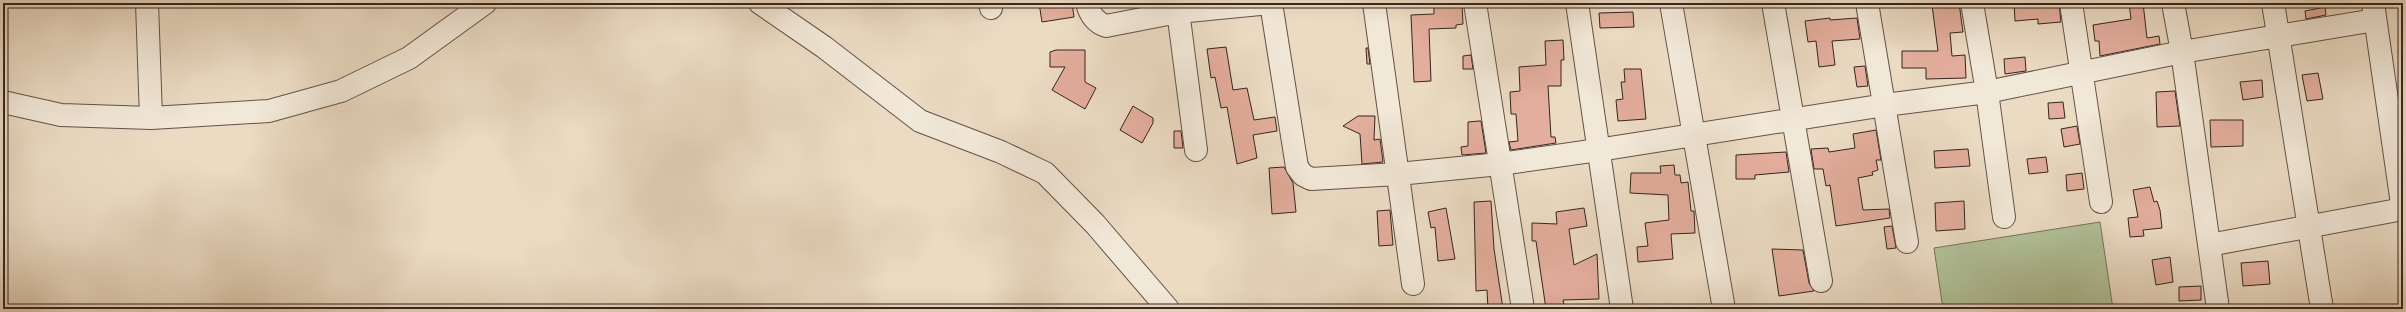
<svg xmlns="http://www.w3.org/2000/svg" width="2406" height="312" viewBox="0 0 2406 312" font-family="'Gentium Book Plus',serif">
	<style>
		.green { fill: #b1c199; stroke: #74735c }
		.building { fill: #e3ae9d; stroke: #36251f }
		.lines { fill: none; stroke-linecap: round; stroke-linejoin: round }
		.minor-casing { stroke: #635248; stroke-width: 24 }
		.minor { stroke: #f2e8d8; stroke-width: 22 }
	</style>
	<rect width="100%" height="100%" fill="#ebdbc3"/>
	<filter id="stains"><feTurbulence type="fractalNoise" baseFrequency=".005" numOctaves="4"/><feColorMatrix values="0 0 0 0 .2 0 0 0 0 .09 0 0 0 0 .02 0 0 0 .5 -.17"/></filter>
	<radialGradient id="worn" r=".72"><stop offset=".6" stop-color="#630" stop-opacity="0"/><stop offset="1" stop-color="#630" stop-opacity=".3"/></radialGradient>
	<path class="green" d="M2100,222L2113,309H1943L1934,248Z"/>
	<path class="building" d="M1039,3H1072L1074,17L1042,22Z
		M1434,3H1462L1463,24L1456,25V28L1429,29L1431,81L1414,82L1411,15L1434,14Z
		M1949,3H1959L1963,32L1950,33L1952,56L1965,55L1966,78L1926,79V68H1902V51H1938L1932,5Z
		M2014,3H2059L2061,22L2038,24V19L2015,21Z
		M2129,3H2143L2147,38L2159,36L2160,44L2100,56L2099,41H2095L2093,25L2131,19Z
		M2325,7L2326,15L2306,19L2305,11Z
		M1633,12L1634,27L1600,28L1599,13Z
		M1830,18V20L1857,18L1860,39L1832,41L1835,65L1819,67L1816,41L1808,42L1805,21Z
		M1563,40L1564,60H1561V86H1548L1551,137H1555L1556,143L1511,150L1509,142L1518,141L1516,114H1511L1510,92L1520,91L1519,67L1546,65L1545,41Z
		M1226,47L1233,90L1247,88L1254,120L1275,117L1277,131L1253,135L1257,158L1237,164L1227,107L1221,108L1215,77L1211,78L1207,49Z
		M1366,48H1368L1370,64H1367Z
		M1056,50H1085V82L1096,88L1085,109L1052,90L1065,67H1050V52Z
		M1471,55L1473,69H1463V56Z
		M2025,57L2026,71L2005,74L2004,59Z
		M1865,66L1868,86L1857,87L1854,67Z
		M1624,69H1641L1646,119L1618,121L1616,100L1623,99L1621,82H1625Z
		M2318,73L2323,99L2307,101L2302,75Z
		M2262,80L2263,97L2243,100L2240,82Z
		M2175,91L2180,126L2157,127L2156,92Z
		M2063,102L2065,118L2049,119L2048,103Z
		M1133,106L1153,118V123L1142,143L1120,130Z
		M1358,116H1375L1374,140L1380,139L1383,162L1362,164L1360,134L1343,126Z
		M2210,120H2243V146L2211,147Z
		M1479,121H1481L1486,153L1462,155L1461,147L1468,146V122Z
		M2077,126L2080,144L2064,147L2061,129Z
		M1876,130L1881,160H1876L1878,170L1872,172L1873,175L1858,178L1863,210L1889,209L1890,218L1836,226L1830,185L1826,186L1823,169H1814L1811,149L1828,148L1829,152L1855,148L1853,134Z
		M1174,131H1181L1183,148H1174Z
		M1968,149L1970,166L1935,168L1934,151Z
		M1786,152L1789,172L1755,175V179H1736V155Z
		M2046,157L2048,172L2029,174L2027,159Z
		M1674,165L1675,175H1680L1681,183L1688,182L1691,211H1694L1695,233L1671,234L1673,259L1638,262L1637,247L1648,246L1645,223L1669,220L1668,195L1630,193L1631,173H1661L1660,166Z
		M1284,167L1293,183L1296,212L1272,214L1269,168Z
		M2082,173L2084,189L2067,191L2066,175Z
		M2150,187L2154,202L2157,201L2160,210L2162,228L2143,230L2144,236L2130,237L2128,218L2138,217L2133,190Z
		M1491,201L1494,249L1503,309H1488L1487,290L1476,291L1474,202Z
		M1964,201L1965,229L1936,231L1935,203Z
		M1446,208L1455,259L1438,261L1435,227L1431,228L1428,212Z
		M1584,208L1587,226L1569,229L1574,265L1597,254L1599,299L1563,300L1565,309H1546L1536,241H1532V223L1557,224L1556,212Z
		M1390,210L1393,245L1379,246L1377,211Z
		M1892,226L1896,248L1887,249L1884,227Z
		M1772,249L1803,250L1809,283L1814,291L1779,296Z
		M2170,257L2173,282L2156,285L2152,260Z
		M2268,261L2270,284L2243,286L2241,263Z
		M2201,286V300L2179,301V287Z"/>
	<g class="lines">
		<g class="minor-casing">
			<path id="minor" d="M147,3L151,118
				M760,3L824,47L920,121L1001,152L1045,173L1095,224L1168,309
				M990,3L991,8
				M1087,3C1090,15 1095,22 1106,26L1178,12L1270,3
				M1177,3L1196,150
				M1271,3L1297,167L1303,175L1311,179L1398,174L1500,164L1598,150L1885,105L1987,92L2182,52L2375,20
				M1374,3L1413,284
				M1475,3L1523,309
				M1577,3L1622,309
				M1671,3L1724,309
				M1773,3L1821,281
				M1867,3L1907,242
				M1972,3L1987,92L2004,217
				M2071,3L2101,202
				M2173,3L2182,52L2218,309
				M2273,3L2322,309
				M2373,3L2403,211
				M3,102L61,115L151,118L269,111L341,91L409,58L485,3
				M2209,245L2403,209"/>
		</g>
		<use href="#minor" class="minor"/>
	</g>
	<rect width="2406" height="312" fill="none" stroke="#ebdbc3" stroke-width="16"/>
	<rect x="4" y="4" width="2398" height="304" fill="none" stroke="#36251f" stroke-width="2"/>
	<rect x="8" y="8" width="2390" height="296" fill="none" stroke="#36251f"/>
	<rect width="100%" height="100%" filter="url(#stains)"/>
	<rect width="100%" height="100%" fill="url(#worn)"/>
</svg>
